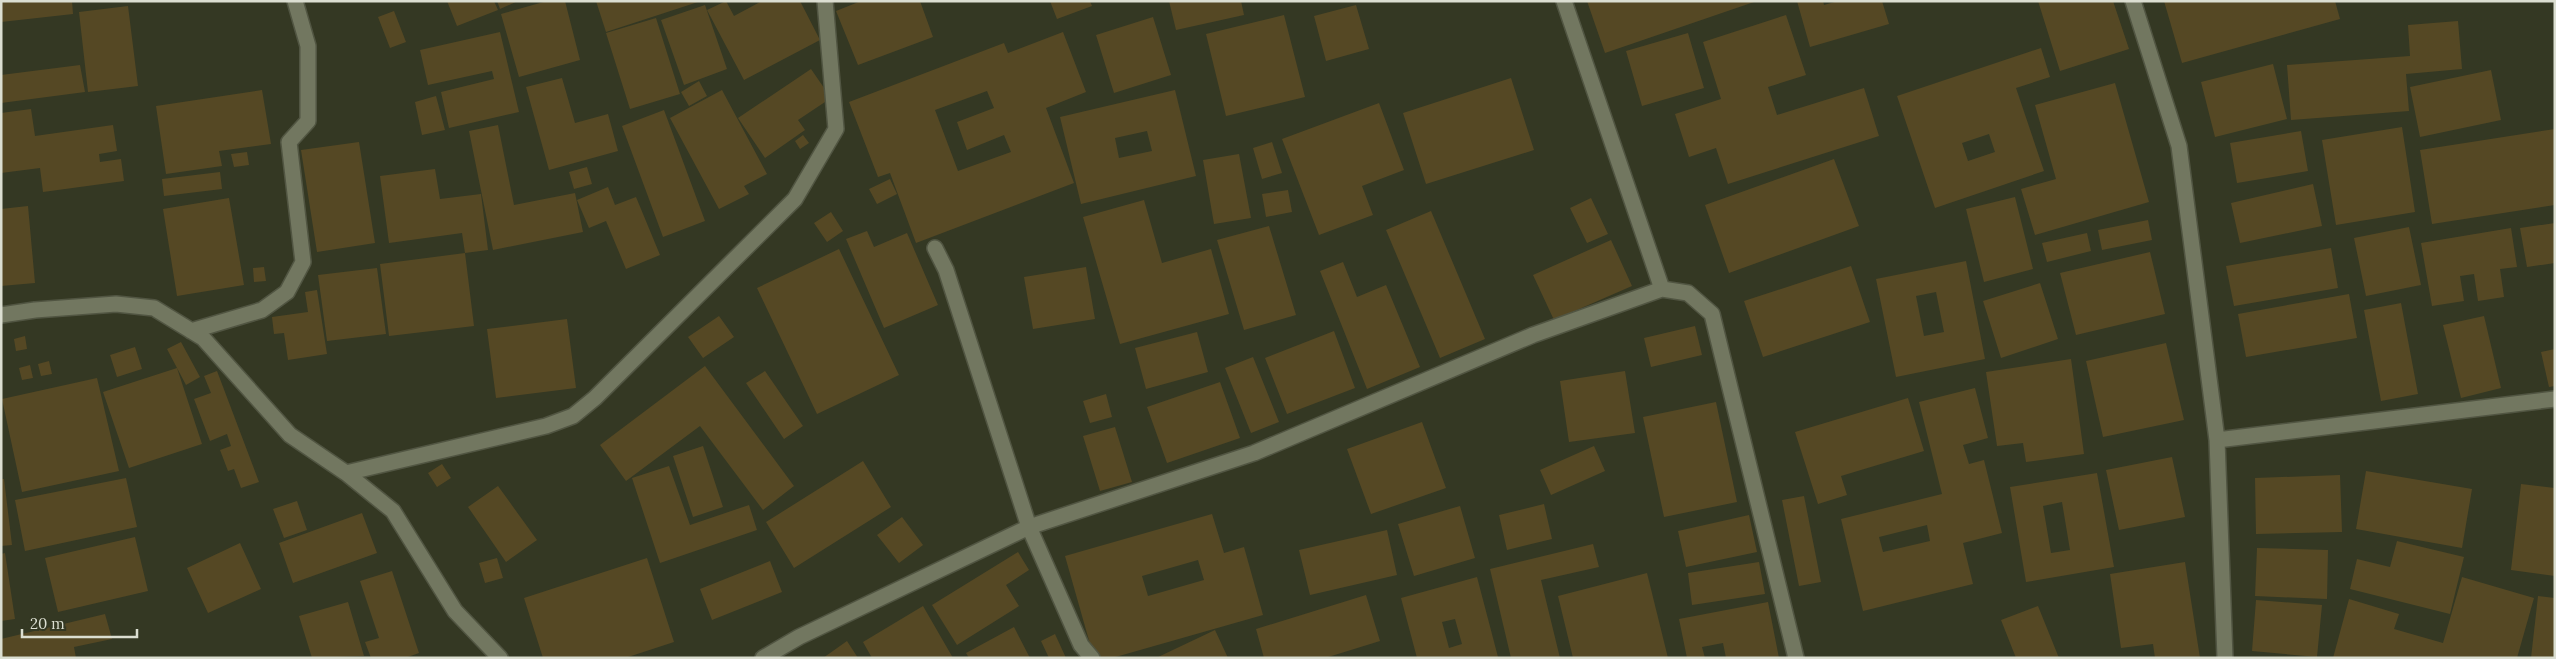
<svg xmlns="http://www.w3.org/2000/svg" width="2556" height="659" viewBox="0 0 2556 659" font-family="Lora,serif">
	<style>
		.building { fill: #554824; fill-rule: evenodd }
		.lines { fill: none; stroke-linecap: round; stroke-linejoin: round }
		.minor-casing { stroke: #515542; stroke-width: 18 }
		.minor { stroke: #727760; stroke-width: 15 }
	</style>
	<rect width="100%" height="100%" fill="#343823"/>
	<path class="building" d="M1,1H72L73,14L1,22Z
		M447,1H494L498,10L457,26Z
		M497,1H518L500,9Z
		M547,1H565L580,60L519,77L501,14Z
		M596,1H698V2L606,32Z
		M726,1L734,16L762,1H800L820,40L744,80L707,10Z
		M861,1H920L933,37L858,65L836,11Z
		M1050,1H1090L1092,6L1057,19Z
		M1169,1H1241L1244,15L1176,30Z
		M1587,1H1754V2L1605,53Z
		M1797,1H1823L1824,5L1838,1H1882L1889,24L1810,47Z
		M2038,1H2113L2129,49L2060,71Z
		M2164,1H2335L2340,19L2182,63Z
		M705,5L727,69L684,85L661,20Z
		M1356,5L1369,49L1326,61L1314,16Z
		M128,6L138,86L88,92L79,12Z
		M394,11L406,42L390,48L378,17Z
		M1284,15L1305,97L1226,116L1206,34Z
		M1786,15L1806,75L1768,87L1777,115L1864,88L1879,136L1728,184L1716,148L1689,157L1675,114L1721,99L1703,42Z
		M1153,17L1171,75L1114,93L1096,35Z
		M656,18L680,94L630,109L606,33Z
		M2458,21L2462,69L2406,74L2409,111L2291,120L2287,65L2410,56L2408,25Z
		M500,32L519,112L449,128L441,92L494,79L492,71L428,85L420,50Z
		M1063,32L1086,92L1046,108L1074,183L916,243L890,173L878,177L849,102L1004,43L1008,53ZM987,91L994,108L957,122L967,150L1004,135L1011,152L958,171L935,110Z
		M1688,33L1704,88L1642,106L1626,51Z
		M2041,48L2050,77L2016,88L2044,171L1935,208L1897,96ZM1989,134L1995,152L1968,161L1962,143Z
		M2273,64L2287,119L2215,137L2201,82Z
		M80,65L85,92L1,103V75Z
		M811,69L831,98L798,120L805,130L765,158L738,118Z
		M2491,70L2501,120L2420,137L2410,87Z
		M562,78L575,123L608,114L618,151L549,170L526,87Z
		M1511,78L1534,150L1426,184L1403,113Z
		M699,81L707,96L689,106L681,92Z
		M2115,83L2149,202L2035,235L2021,189L2056,179L2035,105Z
		M262,90L271,144L219,151L222,166L166,174L156,106Z
		M722,90L767,174L744,186L749,194L719,209L670,118Z
		M1175,90L1196,176L1081,204L1060,117ZM1147,131L1152,151L1119,158L1115,138Z
		M436,96L445,130L422,135L415,102Z
		M1379,103L1404,170L1362,186L1373,215L1319,235L1282,139Z
		M31,109L35,136L113,125L117,151L99,154L100,162L121,159L124,181L43,192L40,168L1,173V113Z
		M664,110L705,221L663,237L622,126Z
		M498,125L514,205L575,193L583,232L493,250L469,131Z
		M2402,127L2415,212L2336,225L2322,140Z
		M2555,129V205L2432,224L2420,150Z
		M2301,131L2308,171L2237,183L2230,143Z
		M803,135L809,143L800,149L795,141Z
		M359,142L375,243L317,252L301,150Z
		M1272,142L1282,173L1262,179L1253,148Z
		M247,152L249,165L234,167L231,154Z
		M1239,154L1251,218L1214,224L1203,160Z
		M1834,159L1859,226L1729,273L1705,205Z
		M587,167L592,184L574,189L569,172Z
		M435,169L440,199L481,194L488,250L465,253L462,233L389,243L380,176Z
		M220,172L222,189L164,196L162,179Z
		M890,179L897,194L877,204L869,189Z
		M2313,184L2322,226L2240,243L2231,203Z
		M608,187L615,205L636,197L660,255L626,269L606,221L589,228L577,200Z
		M1288,190L1292,212L1266,217L1262,194Z
		M2015,197L2033,269L1984,282L1966,209Z
		M229,198L244,285L177,296L163,209Z
		M1591,198L1608,234L1587,243L1570,208Z
		M1144,200L1162,263L1211,249L1229,314L1120,344L1083,217Z
		M28,206L35,283L1,286V209Z
		M1431,211L1485,339L1440,358L1386,230Z
		M831,212L843,231L827,242L814,223Z
		M2148,220L2152,240L2102,250L2098,230Z
		M2555,223V263L2527,267L2520,228Z
		M1269,226L1296,315L1244,330L1217,240Z
		M2409,227L2421,285L2366,296L2354,238Z
		M2511,228L2517,267L2500,269L2504,297L2478,301L2474,274L2460,276L2464,301L2432,306L2421,243Z
		M867,231L874,247L907,233L938,305L884,328L846,239Z
		M2087,233L2091,251L2047,262L2042,243Z
		M1611,240L1632,286L1554,320L1533,275Z
		M2331,248L2338,288L2234,306L2226,266Z
		M839,249L899,375L817,414L757,288Z
		M2150,252L2165,314L2076,335L2060,273Z
		M465,253L474,326L389,336L380,264Z
		M1966,261L1985,359L1896,377L1876,279ZM1936,292L1944,332L1924,336L1916,296Z
		M1343,262L1357,297L1386,285L1420,367L1367,389L1320,271Z
		M1851,266L1870,322L1763,357L1744,301Z
		M264,267L266,281L254,282L253,268Z
		M1086,267L1095,319L1033,329L1024,277Z
		M377,268L386,334L327,341L318,275Z
		M2040,283L2058,339L2001,358L1983,301Z
		M317,290L327,354L288,360L284,333L274,334L272,317L308,312L305,292Z
		M2349,294L2357,338L2246,357L2238,314Z
		M2401,303L2418,394L2381,401L2364,310Z
		M719,316L734,337L703,358L688,337Z
		M2484,316L2501,388L2461,398L2443,325Z
		M567,319L576,388L496,398L487,329Z
		M1695,326L1702,355L1651,367L1644,338Z
		M1334,331L1355,388L1287,414L1265,358Z
		M1197,332L1208,372L1146,389L1135,348Z
		M25,336L27,349L16,351L14,339Z
		M181,342L200,377L186,385L167,349Z
		M2166,343L2184,420L2103,437L2086,361Z
		M135,347L142,369L117,377L110,355Z
		M2555,349V386L2549,387L2541,352Z
		M1253,357L1279,422L1251,433L1225,368Z
		M2071,359L2084,454L2026,462L2023,443L1997,446L1986,372Z
		M49,361L52,374L41,376L38,364Z
		M30,365L33,378L22,380L19,368Z
		M705,366L794,486L763,510L700,426L626,481L600,445Z
		M177,368L202,444L129,468L103,392Z
		M217,371L259,482L241,488L234,469L228,471L220,450L231,446L227,434L210,441L194,399L211,393L204,376Z
		M765,371L803,426L784,439L746,383Z
		M1625,371L1635,433L1569,442L1560,381Z
		M97,378L119,471L22,492L2,399Z
		M1220,382L1240,438L1167,463L1147,407Z
		M1975,388L1988,438L1963,445L1969,464L1984,460L2002,533L1963,543L1973,584L1863,611L1841,519L1942,494L1919,402ZM1927,525L1930,541L1883,552L1879,537Z
		M1106,394L1112,417L1090,423L1083,401Z
		M1908,398L1924,451L1841,476L1847,495L1818,504L1795,432Z
		M1716,402L1737,502L1664,517L1643,417Z
		M1422,422L1446,488L1371,514L1347,449Z
		M1115,427L1132,482L1100,491L1083,436Z
		M703,446L723,507L693,517L673,456Z
		M1594,446L1605,471L1551,495L1540,470Z
		M2172,457L2185,517L2119,530L2106,470Z
		M863,461L891,507L794,568L766,522Z
		M442,464L451,478L437,487L428,473Z
		M669,466L690,525L749,505L757,530L660,563L632,478Z
		M2366,471L2472,489L2462,548L2356,529Z
		M2097,473L2114,567L2026,582L2010,487ZM2062,502L2070,550L2051,553L2043,506Z
		M2340,475L2342,532L2256,534L2255,478Z
		M126,478L137,527L25,551L15,500Z
		M1,479H4L12,545L1,546Z
		M2521,484L2555,488V576L2511,570Z
		M498,486L537,540L506,562L468,507Z
		M1804,496L1821,582L1799,586L1782,500Z
		M297,501L307,530L284,538L273,509Z
		M1544,504L1552,539L1507,550L1499,515Z
		M1460,506L1475,558L1414,576L1398,524Z
		M362,513L377,553L293,583L279,543Z
		M1212,514L1224,553L1244,547L1263,615L1112,658H1094L1065,556ZM1198,560L1204,580L1148,596L1142,576Z
		M1749,515L1757,552L1686,567L1678,531Z
		M902,517L923,545L899,563L877,535Z
		M1387,530L1397,575L1310,595L1299,550Z
		M135,537L148,591L58,612L45,558Z
		M2397,541L2464,557L2450,614L2350,589L2357,559L2390,567Z
		M240,543L261,589L208,613L187,568Z
		M1593,544L1599,567L1541,580L1560,658H1511L1490,569Z
		M2257,548L2328,550L2327,599L2255,596Z
		M1018,552L1029,570L1006,585L1019,606L957,645L932,605Z
		M5,553L15,619L1,621V554Z
		M497,558L503,578L485,583L479,563Z
		M647,558L674,642L625,658H543L524,598Z
		M770,561L782,592L712,620L700,589Z
		M1759,562L1765,594L1692,605L1688,573Z
		M2185,562L2200,658H2155L2153,644L2121,648L2110,574Z
		M392,571L419,653L405,658H371L365,642L379,638L360,581Z
		M1647,573L1668,658H1573L1558,596Z
		M1477,577L1498,657L1417,658L1401,598ZM1455,619L1462,644L1449,648L1442,622Z
		M2462,577L2534,598L2517,658H2333L2349,599L2399,614L2394,629L2443,643Z
		M1366,595L1380,641L1325,658H1264L1256,629Z
		M2538,596L2555,598V658H2531Z
		M2256,600L2322,605L2317,657L2252,651Z
		M348,602L364,656L312,658L299,616Z
		M1768,602L1779,658H1726L1723,643L1702,647L1705,658H1687L1679,619Z
		M923,606L953,658H872L863,642Z
		M2038,606L2059,658H2016L2001,620Z
		M105,614L112,639L74,647L76,658H1V639Z
		M1014,627L1030,658H969L966,653Z
		M1215,630L1228,658H1156Z
		M1055,634L1066,658H1049L1041,641Z
		M847,641L858,658H823Z"/>
	<g class="lines">
		<g class="minor-casing">
			<path id="minor" d="M1564,1L1662,289
				M2133,1L2179,146L2217,440L2225,658
				M935,248L946,270L1029,527L1081,645L1092,658
				M1,315L35,310L116,304L154,308L203,338L290,435L346,473L393,511L455,611L500,658
				M191,331L262,310L287,292L303,262L289,142L308,121V46L295,1
				M2217,440L2555,399
				M346,473L546,426L573,416L595,398L795,199L836,129L825,1
				M763,658L799,637L1029,527L1254,453L1533,335L1662,289L1688,293L1712,314L1796,658"/>
		</g>
		<use href="#minor" class="minor"/>
	</g>
	<rect width="2556" height="659" fill="none" stroke="#dbded1" stroke-width="5"/>
	<path d="M22 629v8h115v-8" fill="none" stroke="#dbded1" stroke-width="2.5"/>
	<text x="30" y="629" font-size="15" fill="#dbded1" stroke="#343823" stroke-width="4" paint-order="stroke">20 m</text>
</svg>
